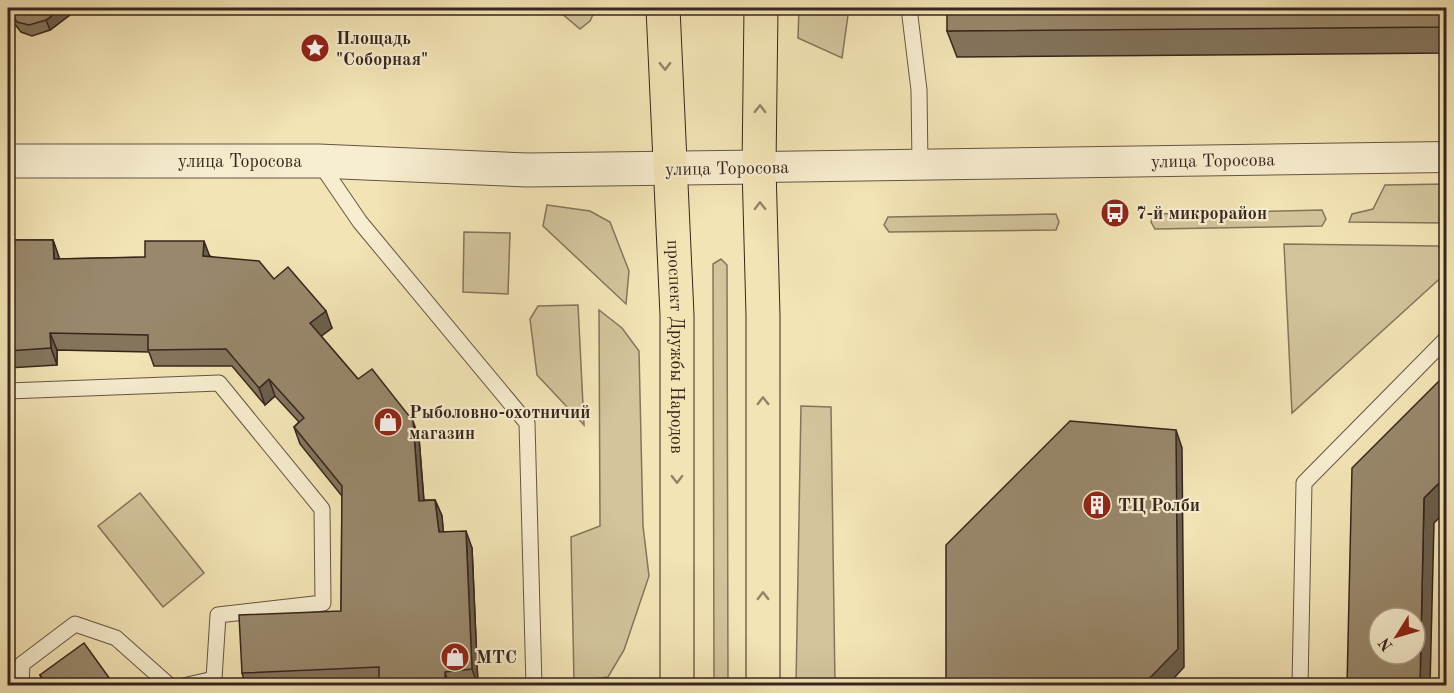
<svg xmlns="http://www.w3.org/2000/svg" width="1454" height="693" viewBox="0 0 1454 693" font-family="'Old Standard TT',serif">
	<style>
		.green { fill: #d3c49b; stroke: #85745c; stroke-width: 1.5 }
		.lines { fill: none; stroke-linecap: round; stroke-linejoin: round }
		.service-casing { stroke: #665543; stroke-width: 17 }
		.minor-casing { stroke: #665543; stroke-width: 32 }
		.tertiary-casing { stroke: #665543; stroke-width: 35 }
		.primary-casing { stroke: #37251d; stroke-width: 35 }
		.service { stroke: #f7edcf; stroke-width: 15 }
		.minor { stroke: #f7edcf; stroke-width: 30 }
		.tertiary { stroke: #f7edcf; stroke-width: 33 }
		.primary { stroke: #f3e4b5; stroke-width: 33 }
		.wall { fill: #84755d; stroke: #37251d; stroke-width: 1.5 }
		.shaded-wall { fill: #6b5f4c; stroke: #37251d; stroke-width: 1.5 }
		.building { fill: #99886c; stroke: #37251d; stroke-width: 1.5; fill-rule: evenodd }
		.oneway { stroke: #958469 }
		.labels { text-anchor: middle; stroke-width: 4.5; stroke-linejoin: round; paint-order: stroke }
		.poi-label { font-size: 18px; font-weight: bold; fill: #37251d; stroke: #f7edcf; text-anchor: start }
		.street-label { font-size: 18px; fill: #37251d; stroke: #f7edcf }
	</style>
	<rect width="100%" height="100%" fill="#f3e4b5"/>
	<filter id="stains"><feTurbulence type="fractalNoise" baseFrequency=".00333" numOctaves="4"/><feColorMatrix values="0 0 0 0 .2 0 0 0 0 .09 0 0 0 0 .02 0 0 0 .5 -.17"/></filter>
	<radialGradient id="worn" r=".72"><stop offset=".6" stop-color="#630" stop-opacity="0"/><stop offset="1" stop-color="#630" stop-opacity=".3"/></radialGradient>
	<path class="green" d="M559,8H596L590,21L580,29L560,12Z
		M799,8H849L842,58L798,38Z
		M1446,184V223L1349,222L1352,214L1373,209L1385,185Z
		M547,205L590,211L610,222L629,271L626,304L543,226Z
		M1322,210L1326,219L1322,226L1155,229L1151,222L1154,214Z
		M1056,214L1059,222L1056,230L889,232L884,225L888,217Z
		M464,232L510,233L508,294L463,292Z
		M1284,244L1438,246L1446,255V273L1292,413Z
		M721,259L727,265L728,686L714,685L713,264Z
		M578,305L584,425L537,375L530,319L538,306Z
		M599,310L622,328L639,351L643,526L649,576L624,650L608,677L574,681L571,537L600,526Z
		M801,406L831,407L835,685H796Z
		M140,493L204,573L163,607L98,526Z"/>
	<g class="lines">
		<g class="service-casing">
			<path id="service" d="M909,8L919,90L920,165
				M319,162L360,222L527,423L534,686
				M8,391L219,383L322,509L323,603L218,615L214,679L183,686
				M21,686L22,664L75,624L116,638L170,686
				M1300,686L1304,483L1446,339"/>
		</g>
		<g class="minor-casing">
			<g id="minor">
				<path id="s1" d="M759,167L1446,157"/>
			</g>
		</g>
		<g class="tertiary-casing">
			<g id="tertiary">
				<path id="s2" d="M8,161H318L528,170L759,167"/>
			</g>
		</g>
		<g class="primary-casing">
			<g id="primary">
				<path id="s3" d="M663,8L677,315V686"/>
				<path d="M761,8L759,167L763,315V686"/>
			</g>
		</g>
		<use href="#service" class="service"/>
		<use href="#minor" class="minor"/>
		<use href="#tertiary" class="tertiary"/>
		<use href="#primary" class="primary"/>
	</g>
	<path class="wall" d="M8,8H79L50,30L32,36L21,32L8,15Z
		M1446,8V53L957,57L947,31Z
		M8,240H53L59,259L210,256L274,279L332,328L321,336L358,379L419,438L424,500H435L442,516L443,532L472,548L478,686H379V684L347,686H246L242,673L341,611L342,496L300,444L294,427L299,422L275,396L265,405L232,366H154L149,352L57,350V365L8,368Z
		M40,675L115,686H44Z"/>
	<path class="shaded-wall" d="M62,8H79L50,30L46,20Z
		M53,240L59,257L60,276L54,259Z
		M204,241L210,257L203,256Z
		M326,311L332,328L316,340L310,323Z
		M50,333L57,350V365L51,348Z
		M269,379L275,396L265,405L259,388Z
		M413,421L419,438L425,517L419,501Z
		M1176,430L1182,448L1184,667L1167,686H1142Z
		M1446,476V511L1434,523L1430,686H1420L1424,498Z
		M435,500L442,516L445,549L439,532Z
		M466,531L472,548L478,686L472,669Z
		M8,553L13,568L8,573Z
		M445,672L449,686H445Z"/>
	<path class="building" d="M8,8H62L46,20L29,25L17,22L8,9Z
		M947,8H1446V27L947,31Z
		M8,240H53L54,259L145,257V241H204L203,256L259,261L274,279L288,267L326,311L310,323L358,379L372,369L413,421L419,501L435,500L439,532L466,531L472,669L445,672V686H379V667L242,673L239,615L341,611L342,486L294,427L304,418L269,379L259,388L226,349L148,350V335L50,333L51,348L8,351Z
		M1446,374V476L1424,498L1420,686H1347L1352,468ZM1379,618H1415V654H1379Z
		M1070,421L1176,430L1178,649L1142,686H946V545Z
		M84,643L115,686H47L40,675Z"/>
	<defs><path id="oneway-chevron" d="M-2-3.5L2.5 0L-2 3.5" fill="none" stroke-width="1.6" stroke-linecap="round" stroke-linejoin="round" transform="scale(1.5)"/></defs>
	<g class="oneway">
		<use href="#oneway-chevron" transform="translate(665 66) rotate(89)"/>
		<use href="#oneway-chevron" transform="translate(760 109) rotate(-89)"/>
		<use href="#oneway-chevron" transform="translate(760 206) rotate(-91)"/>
		<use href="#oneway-chevron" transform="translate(763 401) rotate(-90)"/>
		<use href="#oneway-chevron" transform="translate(677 479) rotate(90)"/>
		<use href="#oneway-chevron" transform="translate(763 596) rotate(-90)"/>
	</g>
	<defs>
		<g id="sight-disc" transform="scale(1.5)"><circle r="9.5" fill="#8f2418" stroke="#f7edcf"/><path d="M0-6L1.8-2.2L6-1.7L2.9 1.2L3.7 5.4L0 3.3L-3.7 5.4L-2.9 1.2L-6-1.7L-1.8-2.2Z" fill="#fff"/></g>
		<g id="bus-disc" transform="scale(1.5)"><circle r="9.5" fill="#8f2418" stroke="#f7edcf"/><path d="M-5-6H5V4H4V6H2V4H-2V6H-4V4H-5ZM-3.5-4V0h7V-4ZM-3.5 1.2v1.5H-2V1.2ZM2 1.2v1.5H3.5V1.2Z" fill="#fff"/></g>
		<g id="shop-disc" transform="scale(1.5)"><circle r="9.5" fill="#8f2418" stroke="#f7edcf"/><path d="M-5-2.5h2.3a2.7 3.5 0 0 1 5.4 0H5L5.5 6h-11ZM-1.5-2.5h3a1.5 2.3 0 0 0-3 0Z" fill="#fff"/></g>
		<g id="building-disc" transform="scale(1.5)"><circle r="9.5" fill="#8f2418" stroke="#f7edcf"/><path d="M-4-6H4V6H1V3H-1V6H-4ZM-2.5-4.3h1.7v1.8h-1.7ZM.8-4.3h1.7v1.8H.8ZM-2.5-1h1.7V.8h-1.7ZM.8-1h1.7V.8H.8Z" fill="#fff"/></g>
	</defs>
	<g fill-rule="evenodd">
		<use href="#sight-disc" x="315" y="48"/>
		<use href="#bus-disc" x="1115" y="213"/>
		<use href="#shop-disc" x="388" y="422"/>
		<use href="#building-disc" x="1097" y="505"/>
		<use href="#shop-disc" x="455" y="657"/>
	</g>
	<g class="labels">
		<g class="poi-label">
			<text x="336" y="44">Площадь<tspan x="336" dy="21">"Соборная"</tspan></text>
			<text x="1136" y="219">7-й микрорайон</text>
			<text x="409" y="418">Рыболовно-охотничий<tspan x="409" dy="21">магазин</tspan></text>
			<text x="1118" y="511">ТЦ Ролби</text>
			<text x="476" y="663">МТС</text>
		</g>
		<g class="street-label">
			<text dy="6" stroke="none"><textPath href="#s2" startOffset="232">улица Торосова</textPath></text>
			<text dy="6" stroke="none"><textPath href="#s1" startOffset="454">улица Торосова</textPath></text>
			<text transform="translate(727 168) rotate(-1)" y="6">улица Торосова</text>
			<text dy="6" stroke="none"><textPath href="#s3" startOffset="339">проспект Дружбы Народов</textPath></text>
		</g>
	</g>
	<rect width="1454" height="693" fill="none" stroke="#f3e4b5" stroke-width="30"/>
	<rect x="9" y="9" width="1436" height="675" fill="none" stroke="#37251d" stroke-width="3"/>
	<rect x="15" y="15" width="1424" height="663" fill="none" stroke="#37251d" stroke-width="1.5"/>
	<g transform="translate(1397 636) rotate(233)"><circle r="28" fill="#f7edcf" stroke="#aa9d88" stroke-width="1.5"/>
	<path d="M0-4.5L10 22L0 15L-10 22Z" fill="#8f2418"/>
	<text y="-9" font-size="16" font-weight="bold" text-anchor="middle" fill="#37251d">N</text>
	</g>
	<rect width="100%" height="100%" filter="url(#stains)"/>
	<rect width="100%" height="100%" fill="url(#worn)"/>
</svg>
